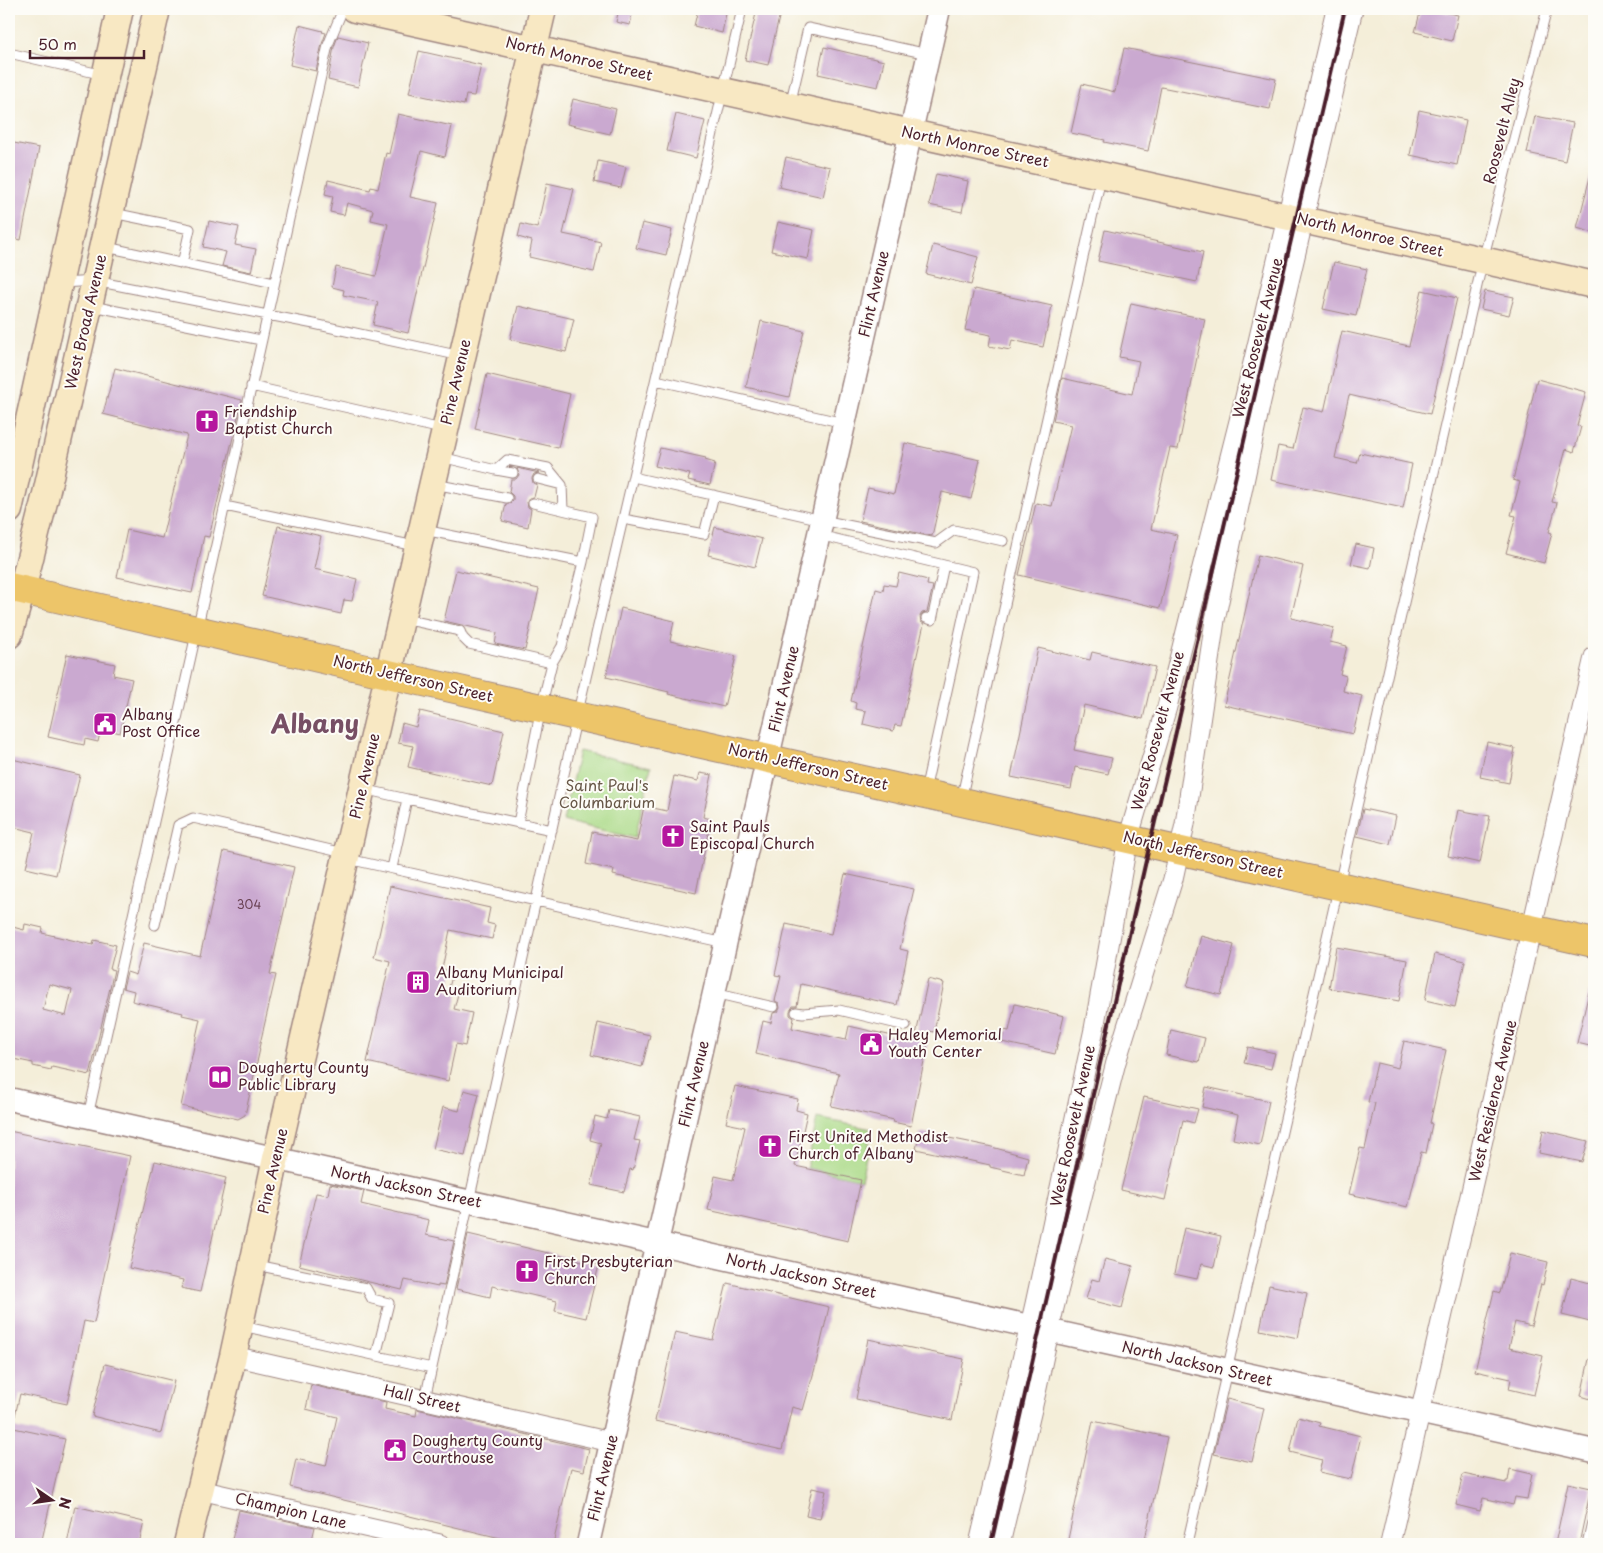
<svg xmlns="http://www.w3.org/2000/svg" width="1603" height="1553" viewBox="0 0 1603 1553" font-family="'Playpen Sans',sans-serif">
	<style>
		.green { fill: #abda88; stroke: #7a7c5a }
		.building { fill: #caa9d0; fill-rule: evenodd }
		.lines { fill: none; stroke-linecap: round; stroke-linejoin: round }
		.service-casing { stroke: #9f8682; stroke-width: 11 }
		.minor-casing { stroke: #9f8682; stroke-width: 21 }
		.tertiary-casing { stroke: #9f8682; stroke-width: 25 }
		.secondary-casing { stroke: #9f8682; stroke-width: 29 }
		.primary-casing { stroke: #9f8682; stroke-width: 30 }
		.service { stroke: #fff; stroke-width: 9 }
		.minor { stroke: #fff; stroke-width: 19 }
		.tertiary { stroke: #fff; stroke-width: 22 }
		.secondary { stroke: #f8e8c3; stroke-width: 26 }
		.primary { stroke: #edc569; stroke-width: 28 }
		.rail { stroke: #4a1f2b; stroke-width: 4 }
		.labels { text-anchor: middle; stroke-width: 4; stroke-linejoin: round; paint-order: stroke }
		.number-label { font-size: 12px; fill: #6a4254 }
		.street-label { font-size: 15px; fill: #4a1f2b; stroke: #fdfcf7 }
		.poi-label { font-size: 15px; fill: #4a1f2b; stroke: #fdfcf7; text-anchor: start }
		.park-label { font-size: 15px; fill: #675747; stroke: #fdfcf7 }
		.town-label { font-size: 25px; font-weight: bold; fill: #774f65; stroke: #fdfcf7 }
	</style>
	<rect width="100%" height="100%" fill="#fdfcf7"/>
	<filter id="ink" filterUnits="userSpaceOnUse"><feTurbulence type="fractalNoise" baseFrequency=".02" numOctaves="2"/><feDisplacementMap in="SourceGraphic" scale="10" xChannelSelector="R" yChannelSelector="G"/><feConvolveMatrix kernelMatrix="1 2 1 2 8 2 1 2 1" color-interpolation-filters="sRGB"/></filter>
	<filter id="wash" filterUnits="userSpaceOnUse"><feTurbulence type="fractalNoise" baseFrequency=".0096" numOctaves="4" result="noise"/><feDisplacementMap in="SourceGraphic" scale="20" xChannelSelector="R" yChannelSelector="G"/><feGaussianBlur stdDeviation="1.12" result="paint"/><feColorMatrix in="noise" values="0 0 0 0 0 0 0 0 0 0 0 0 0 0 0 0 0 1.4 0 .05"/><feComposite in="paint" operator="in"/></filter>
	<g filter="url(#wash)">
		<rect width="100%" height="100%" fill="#f4eed9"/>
		<path class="green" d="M579,751L651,767L635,838L563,821Z
			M817,1118L872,1129L861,1180L807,1168Z"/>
		<g id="blocks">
			<path class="building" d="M619,9H633L630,25L616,22Z
				M698,9H727L722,33L694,26Z
				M757,9H781L768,65L745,60Z
				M1421,9H1429L1458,15L1452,41L1415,32Z
				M299,25L323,31L322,32L326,33L322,44L316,71L290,65Z
				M338,36L368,43L358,87L328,80L334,47Z
				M824,47L884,61L878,87L818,74Z
				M1124,48L1276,79L1270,109L1161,87L1148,151L1104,142L1105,140L1071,133L1082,84L1115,92Z
				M419,51L481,65L474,96L466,95L464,105L409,93Z
				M573,99L616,109L610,134L567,124Z
				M1419,110L1466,120L1457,165L1410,155Z
				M398,114L452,126L445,157L421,151L410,197L438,203L408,333L373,325L378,302L343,295L344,290L332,287L336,267L376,276L388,224L371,220L373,210L347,203L344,215L330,212L333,196L325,194L328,180L370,190L371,187L378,189L386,153L389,154Z
				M676,114L705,121L696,158L667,151Z
				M1535,116L1573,123L1565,161L1527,153Z
				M9,142L39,148L21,240L9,237Z
				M786,157L830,167L823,197L779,187Z
				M598,161L626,167L621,188L594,182Z
				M936,174L968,181L962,212L929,205Z
				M1590,177L1594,178V233L1577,228Z
				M547,183L574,189L563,234L601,242L594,272L529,257L532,241L518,237L521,224L537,228Z
				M209,221L239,227L235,245L256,249L251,272L222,266L226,252L203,247Z
				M778,222L814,230L808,259L771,251Z
				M642,223L672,230L666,255L636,248Z
				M1105,230L1203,252L1197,282L1098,261Z
				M933,245L978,257L971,285L926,274Z
				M1334,262L1367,269L1356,316L1323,309Z
				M974,289L1052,306L1043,347L1012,340L1010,350L989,346L991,335L965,330Z
				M1422,290L1457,298L1430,414L1349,395L1335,458L1357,463L1360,453L1412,464L1403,508L1271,480L1278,446L1293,449L1303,407L1324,412L1342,331L1409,346Z
				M1485,291L1514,297L1509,315L1481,309Z
				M1131,303L1205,319L1178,449L1170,448L1151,529L1177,535L1160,608L1019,575L1036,503L1052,506L1071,425L1053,421L1062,378L1132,394L1139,361L1119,357Z
				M518,306L574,319L566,352L510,339Z
				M761,321L804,331L789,397L746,387Z
				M115,368L242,400L209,537L204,536L192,593L117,577L127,530L162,538L187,435L103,414Z
				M487,374L570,394L558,448L475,429Z
				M1537,379L1586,392L1577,426L1581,427L1574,452L1566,449L1552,502L1557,503L1549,532L1552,533L1544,563L1506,553L1516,516L1511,515L1520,482L1513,480Z
				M905,443L980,460L971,499L942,492L932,536L860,521L868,488L894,494Z
				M660,448L706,458L705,460L715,463L710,485L688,480L690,474L655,466Z
				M517,468L539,473L534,474L532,478L533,483L537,485L534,497L529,498L527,502L528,507L531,509L528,527L502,521L506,504H509L513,500V496L509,492L511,479H516L519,475Z
				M278,526L321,536L314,569L357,579L352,601L344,600L341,614L262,596Z
				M715,527L762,539L755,567L708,555Z
				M1356,544L1374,548L1370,568L1351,564Z
				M1258,555L1303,566L1291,618L1334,628L1330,642L1347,646L1340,674L1346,676L1343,691L1362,696L1353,734L1224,705Z
				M456,570L539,589L525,650L495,644L497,633L444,621Z
				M899,573L928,580L927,585L933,586L927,612L922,613L920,616L921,622L924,624L901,726L895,725L893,731L863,724L866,711L855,709L856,703L851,701L876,589L883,591L884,584L896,586Z
				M621,608L674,621L670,641L736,656L724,707L668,694L669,692L606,677Z
				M1038,648L1090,660L1092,652L1155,667L1143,719L1084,705L1074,750L1112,758L1108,774L1075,767L1071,789L1011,777Z
				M67,654L115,664L113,675L132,679L120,733L101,728L98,742L85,739L84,745L48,737Z
				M420,711L504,731L492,786L408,767L413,746L398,743L402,723L416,727Z
				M1487,742L1515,748L1509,783L1480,777Z
				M12,759L80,775L56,875L26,868L34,832L9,826V774Z
				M700,773L712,775L703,817L711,819L696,893L613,875L614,870L586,864L592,832L637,841L644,806L667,811L674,776L698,781Z
				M1363,809L1396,816L1390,844L1357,836Z
				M1458,810L1490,816L1480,863L1448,856Z
				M224,851L294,867L270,974L276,975L259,1048L260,1049L245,1115L238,1119L181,1106L200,1019L182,1015L183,1013L132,1001L134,991L123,988L127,972L136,975L144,943L200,956Z
				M845,874L914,889L900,949L908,951L897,1005L801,984L797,1006H793L790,1011V1015L794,1018L792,1028L846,1040L849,1026L910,1040L911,1034L916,1035L928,979L944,983L934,1032L930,1031L911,1126L893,1122L894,1120L831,1106L839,1073L756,1054L763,1021L771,1023L773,1013L778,1012L780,1008L779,1003L775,1001L781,976L775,975L786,924L831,934Z
				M390,886L490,908L487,923L495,925L492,939L450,930L442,969L453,972L448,992L458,994L454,1009L472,1013L465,1046L456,1044L448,1081L367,1062L390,961L374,957Z
				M25,924L43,928L42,933L93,945L94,940L116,945L110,969L114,970L90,1075L52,1067L51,1070L33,1066V1063L9,1058V926L24,930ZM49,984L72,990L66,1016L43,1010Z
				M1201,936L1234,945L1221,995L1187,987Z
				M1336,947L1407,960L1399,1001L1329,988Z
				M1435,954L1465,961L1455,1007L1425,1000Z
				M1589,992H1594V1047L1577,1043Z
				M1015,1004L1064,1016L1055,1054L1002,1042L1004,1030L1009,1031Z
				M598,1023L650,1035L642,1067L591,1055Z
				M1171,1030L1205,1038L1199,1062L1166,1055Z
				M1404,1041L1446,1050L1430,1123L1432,1124L1426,1153L1421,1152L1408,1207L1349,1194L1360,1148L1365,1149L1375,1103L1368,1102L1377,1063L1398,1068Z
				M1248,1047L1275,1053L1271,1069L1244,1063Z
				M735,1086L798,1099L796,1110L807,1113L795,1166L861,1180L848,1241L708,1210L715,1176L733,1180L745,1127L726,1123Z
				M1206,1087L1269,1101L1260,1145L1233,1139L1238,1115L1202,1107Z
				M464,1090L479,1094L465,1156L433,1149L443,1107L459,1111Z
				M1144,1097L1198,1109L1194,1123L1183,1120L1165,1200L1121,1190Z
				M609,1110L640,1117L634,1140L640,1141L633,1170L630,1169L624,1192L591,1185L601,1143L590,1140L595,1116L607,1119Z
				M1543,1130L1588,1141L1582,1162L1539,1153Z
				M9,1131L130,1156L94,1323L84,1321L67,1404L20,1394L14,1420H9Z
				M920,1132L988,1146L1028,1157L1024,1175L990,1167V1165L916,1149Z
				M155,1161L226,1178L200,1292L181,1288L183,1280L129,1268Z
				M330,1184L364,1191L361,1204L429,1220L426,1235L454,1241L444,1286L438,1285V1287L405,1280L402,1290L299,1265L316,1193L328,1195Z
				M1184,1228L1221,1236L1214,1267L1201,1264L1197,1279L1174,1274Z
				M468,1234L599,1265L586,1318L555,1311L557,1301L492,1286L490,1297L456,1289Z
				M1510,1253L1548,1262L1543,1285L1541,1284L1531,1326L1515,1322L1509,1348L1543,1356L1534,1395L1509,1389L1511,1379L1475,1371L1494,1291L1500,1293Z
				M1105,1259L1133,1266L1122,1308L1086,1299L1092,1279L1099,1281Z
				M1571,1278L1594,1284V1302L1590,1322L1562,1315Z
				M727,1283L829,1307L815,1368L803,1410L792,1407L782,1450L655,1421L675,1332L713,1340Z
				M1269,1285L1307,1293L1298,1338L1260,1330Z
				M868,1339L964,1359L952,1420L856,1399Z
				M1589,1359L1594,1360V1400L1581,1396Z
				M105,1364L174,1381L161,1433L92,1416Z
				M311,1385L386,1402L385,1409L416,1416L417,1409L589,1449L584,1471L571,1468L553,1544H525L290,1487L296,1459L326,1466L337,1417L306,1409Z
				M1227,1399L1264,1408L1252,1462L1214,1454Z
				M1298,1417L1320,1423L1319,1426L1361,1436L1351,1479L1319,1472L1322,1460L1290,1452Z
				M1093,1421L1167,1437L1144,1544H1067Z
				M9,1427L65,1439L41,1544H9Z
				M1510,1469L1532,1474L1527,1499L1515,1497L1513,1505L1483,1498L1480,1511L1456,1505L1463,1474L1506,1483V1481H1508Z
				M1568,1483L1591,1488L1579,1544H1555Z
				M812,1488L826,1491L820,1519L806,1516Z
				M75,1506L144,1522L139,1544H67Z
				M239,1510L315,1527L311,1544H231Z"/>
		</g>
	</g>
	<g filter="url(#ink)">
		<use href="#blocks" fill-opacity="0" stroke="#9f8682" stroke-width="1"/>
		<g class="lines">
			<g class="service-casing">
				<path id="service" d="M9,53L104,75
					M790,105L808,28L928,54
					M113,213L190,229L182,264
					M106,247L274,283
					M62,283L95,281L314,324L461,356
					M92,306L261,340
					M656,380L844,423
					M251,386L442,429
					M441,457L496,470L507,460L548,468L562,485L563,510
					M496,470L513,473
					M633,477L822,520L936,543L954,530L1003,541
					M538,479L562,485
					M434,484L507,498
					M225,506L415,546
					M623,519L704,534L714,495
					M424,530L583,562
					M819,535L973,572L925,791
					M926,618L932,620L944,565
					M404,619L460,631L463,638L469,644L552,663
					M363,789L407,799
					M961,800L1101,178
					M518,823L541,708L552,663L562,646L583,562L592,517L533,503
					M348,859L725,943
					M392,868L407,799L552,830
					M155,925L178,825L193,818L344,853
					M714,993L774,1007
					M796,1012L803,1013L839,1010L906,1026
					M88,1116L328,45L343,9
					M256,1265L366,1288L372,1299L389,1303L376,1356
					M242,1326L432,1368
					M425,1399L577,716L742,9
					M1187,1544L1483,260L1547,9
					M1587,1544L1594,1513"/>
			</g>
			<g class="minor-casing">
				<path id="minor" d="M233,1356L611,1442
					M200,1490L440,1544
					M979,1544L1035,1304L1094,1029L1128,839L1167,707L1245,397L1336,9
					M1000,1544L1037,1388L1054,1308L1116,1062L1173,879L1185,824L1215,620L1261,401L1353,9
					M1390,1544L1594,657"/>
			</g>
			<g class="tertiary-casing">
				<path id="tertiary" d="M9,1099C538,1215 1065,1336 1594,1451
					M588,1544L939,9"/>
			</g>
			<g class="secondary-casing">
				<path id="secondary" d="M355,9L1594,285
					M9,510L120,9
					M9,635L22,590L46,494L157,9
					M187,1544L233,1356L276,1158L543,9"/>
			</g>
			<g class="primary-casing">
				<path id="primary" d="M9,587L388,674L1594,943"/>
			</g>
			<use href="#service" class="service"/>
			<use href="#minor" class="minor"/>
			<use href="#tertiary" class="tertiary"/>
			<use href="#secondary" class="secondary"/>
			<use href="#primary" class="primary"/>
			<path class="rail" d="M991,1544L1150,843L1345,9"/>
		</g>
	</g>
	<defs>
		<g id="church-square" transform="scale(1.25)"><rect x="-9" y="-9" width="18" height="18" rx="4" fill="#b5179e" stroke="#fdfcf7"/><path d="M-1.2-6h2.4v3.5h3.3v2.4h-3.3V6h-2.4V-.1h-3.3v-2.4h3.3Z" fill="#fff"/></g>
		<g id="civic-square" transform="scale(1.25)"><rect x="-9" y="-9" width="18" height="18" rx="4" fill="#b5179e" stroke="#fdfcf7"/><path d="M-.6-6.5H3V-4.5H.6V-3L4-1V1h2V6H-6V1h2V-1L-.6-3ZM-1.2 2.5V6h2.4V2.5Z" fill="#fff"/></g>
		<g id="building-square" transform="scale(1.25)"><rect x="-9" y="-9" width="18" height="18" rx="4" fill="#b5179e" stroke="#fdfcf7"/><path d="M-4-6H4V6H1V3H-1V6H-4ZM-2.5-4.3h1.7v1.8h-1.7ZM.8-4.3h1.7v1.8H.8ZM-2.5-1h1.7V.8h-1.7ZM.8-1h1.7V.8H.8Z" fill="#fff"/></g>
		<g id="library-square" transform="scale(1.25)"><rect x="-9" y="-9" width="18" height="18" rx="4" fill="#b5179e" stroke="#fdfcf7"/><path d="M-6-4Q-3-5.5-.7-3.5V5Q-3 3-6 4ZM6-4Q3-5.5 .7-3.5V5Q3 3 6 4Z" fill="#fff"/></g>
	</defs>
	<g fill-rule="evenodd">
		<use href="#church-square" x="207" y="421"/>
		<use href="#civic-square" x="105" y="724"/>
		<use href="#church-square" x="673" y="836"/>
		<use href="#building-square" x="418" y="982"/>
		<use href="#civic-square" x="871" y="1044"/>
		<use href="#library-square" x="220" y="1077"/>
		<use href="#church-square" x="770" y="1146"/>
		<use href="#church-square" x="527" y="1271"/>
		<use href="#civic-square" x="395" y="1450"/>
	</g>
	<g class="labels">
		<g class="number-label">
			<text x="249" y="909">304</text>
		</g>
		<g class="street-label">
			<text transform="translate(579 59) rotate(13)" y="5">North Monroe Street</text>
			<text transform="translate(1502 131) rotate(-76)" y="5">Roosevelt Alley</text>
			<text transform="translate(975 147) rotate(12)" y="5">North Monroe Street</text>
			<text transform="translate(1370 235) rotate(13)" y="5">North Monroe Street</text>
			<text transform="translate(874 294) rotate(-77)" y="5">Flint Avenue</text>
			<text transform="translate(86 322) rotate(-77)" y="5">West Broad Avenue</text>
			<text transform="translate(1258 338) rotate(-76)" y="5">West Roosevelt Avenue</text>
			<text transform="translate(456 382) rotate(-77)" y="5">Pine Avenue</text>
			<text transform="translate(413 679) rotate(13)" y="5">North Jefferson Street</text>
			<text transform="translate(784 689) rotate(-77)" y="5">Flint Avenue</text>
			<text transform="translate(1158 731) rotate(-75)" y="5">West Roosevelt Avenue</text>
			<text transform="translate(808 767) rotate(13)" y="5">North Jefferson Street</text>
			<text transform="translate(365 776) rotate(-77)" y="5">Pine Avenue</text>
			<text transform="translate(1203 855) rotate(13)" y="5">North Jefferson Street</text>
			<text transform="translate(694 1084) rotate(-77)" y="5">Flint Avenue</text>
			<text transform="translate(1493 1101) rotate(-77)" y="5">West Residence Avenue</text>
			<text transform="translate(1073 1126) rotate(-78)" y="5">West Roosevelt Avenue</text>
			<text transform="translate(273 1171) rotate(-77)" y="5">Pine Avenue</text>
			<text transform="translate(406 1187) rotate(12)" y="5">North Jackson Street</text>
			<text transform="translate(801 1276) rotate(13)" y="5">North Jackson Street</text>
			<text transform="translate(1197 1364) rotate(13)" y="5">North Jackson Street</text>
			<text transform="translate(422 1399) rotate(13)" y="5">Hall Street</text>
			<text transform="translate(603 1478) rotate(-77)" y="5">Flint Avenue</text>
			<text transform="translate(291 1511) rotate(13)" y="5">Champion Lane</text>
		</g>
		<g class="poi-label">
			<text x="224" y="417">Friendship<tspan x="224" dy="17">Baptist Church</tspan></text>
			<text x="122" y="720">Albany<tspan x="122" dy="17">Post Office</tspan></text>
			<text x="690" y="832">Saint Pauls<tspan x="690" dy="17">Episcopal Church</tspan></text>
			<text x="436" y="978">Albany Municipal<tspan x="436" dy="17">Auditorium</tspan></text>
			<text x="888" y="1040">Haley Memorial<tspan x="888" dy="17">Youth Center</tspan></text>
			<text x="238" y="1073">Dougherty County<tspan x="238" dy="17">Public Library</tspan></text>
			<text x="788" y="1142">First United Methodist<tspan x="788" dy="17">Church of Albany</tspan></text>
			<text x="544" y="1267">First Presbyterian<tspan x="544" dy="17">Church</tspan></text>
			<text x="412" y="1446">Dougherty County<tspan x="412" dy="17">Courthouse</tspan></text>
		</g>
		<g class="park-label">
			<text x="607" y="791">Saint Paul's<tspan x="607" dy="17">Columbarium</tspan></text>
		</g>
		<g class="town-label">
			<text x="315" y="733">Albany</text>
		</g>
	</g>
	<rect width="1603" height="1553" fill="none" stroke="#fdfcf7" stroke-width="30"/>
	<g transform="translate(52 1500) rotate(103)" stroke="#fdfcf7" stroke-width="4" paint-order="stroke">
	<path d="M0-4L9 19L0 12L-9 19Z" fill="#4a1f2b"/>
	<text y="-8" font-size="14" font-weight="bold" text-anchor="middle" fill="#4a1f2b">N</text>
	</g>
	<path d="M30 50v8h114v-8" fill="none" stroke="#4a1f2b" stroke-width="2.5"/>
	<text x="38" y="50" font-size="15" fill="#4a1f2b" stroke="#fdfcf7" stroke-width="4" paint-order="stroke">50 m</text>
</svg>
